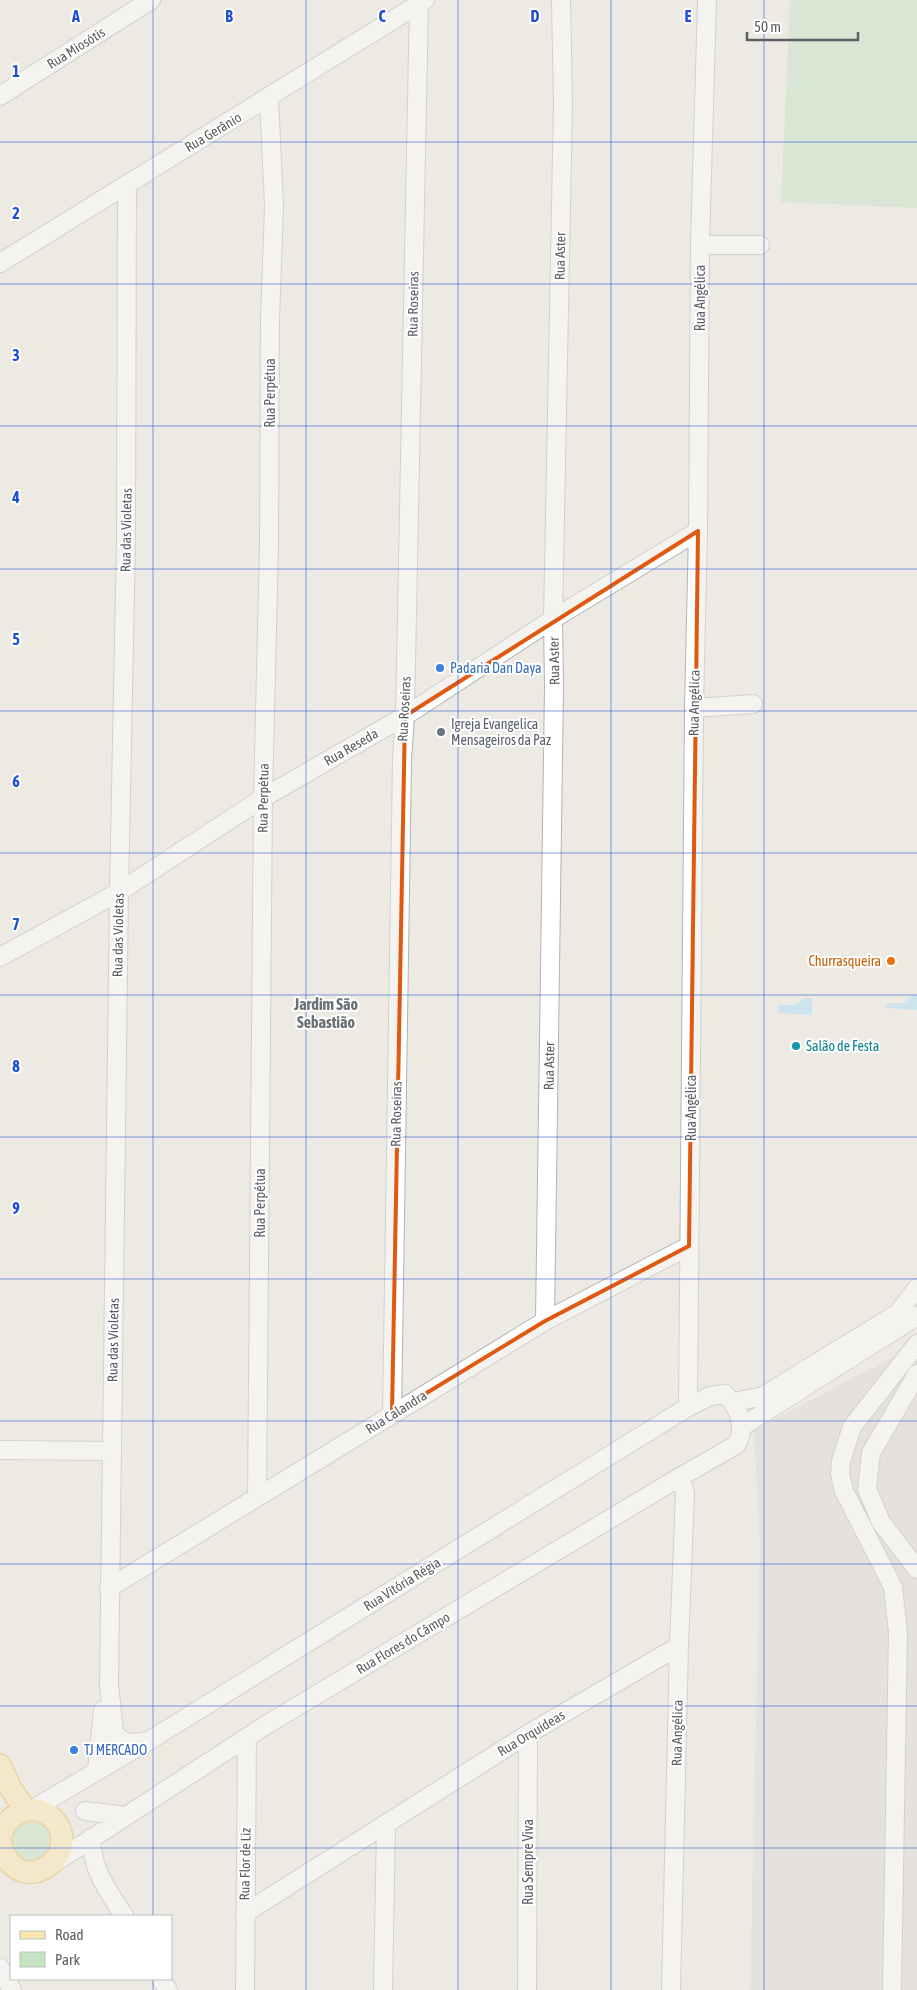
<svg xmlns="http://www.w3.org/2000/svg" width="917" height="1990" viewBox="0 0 917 1990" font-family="'Asap Condensed',sans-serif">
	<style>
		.industrial { fill: #dcd9d5 }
		.green { fill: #c3e3c1 }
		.water { fill: #a6dcfa }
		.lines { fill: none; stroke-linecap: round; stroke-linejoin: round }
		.minor-casing { stroke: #b0b4b8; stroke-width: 20 }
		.major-casing { stroke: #e9b860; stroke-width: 24 }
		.minor { stroke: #fff; stroke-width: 18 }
		.major { stroke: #fae7ab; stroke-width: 21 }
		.marked { fill: none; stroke: #e15910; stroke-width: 4; stroke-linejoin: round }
		.grid { fill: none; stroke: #1d4ed8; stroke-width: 1; stroke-opacity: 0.55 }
		.shop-dot { fill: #3f7fe0; stroke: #fff; stroke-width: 2 }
		.worship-dot { fill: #6b7280; stroke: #fff; stroke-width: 2 }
		.food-dot { fill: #e8710a; stroke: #fff; stroke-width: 2 }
		.culture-dot { fill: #0f9aa8; stroke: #fff; stroke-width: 2 }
		.labels { text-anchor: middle; stroke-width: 4; stroke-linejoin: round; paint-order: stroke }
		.street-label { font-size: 14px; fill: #5b5f63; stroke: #fff }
		.shop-label { font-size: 14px; fill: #366cbe; stroke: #fff; text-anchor: start }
		.worship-label { font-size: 14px; fill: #5b616d; stroke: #fff; text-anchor: start }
		.food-label { font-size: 14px; fill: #c56008; stroke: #fff; text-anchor: end }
		.culture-label { font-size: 14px; fill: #0d838f; stroke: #fff; text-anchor: start }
		.quarter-label { font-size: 16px; font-weight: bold; fill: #6c7175; stroke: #fff }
		.grid-label { font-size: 16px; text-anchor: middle; font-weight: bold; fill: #1d4ed8; stroke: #fff; stroke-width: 4; stroke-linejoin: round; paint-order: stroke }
	</style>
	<rect width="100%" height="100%" fill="#edeae3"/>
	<path class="industrial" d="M917,1344V1990H750L760,1545L754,1430Z"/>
	<path class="green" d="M790,0H917V208L781,202Z
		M33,1817L51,1828L52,1848C48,1852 45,1857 40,1859C28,1865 11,1855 11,1842C10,1837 13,1831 14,1826Z"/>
	<path class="water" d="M917,995V1010L886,1008L888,1003H904L911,996Z
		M804,998H812V1015L778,1013L779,1005H795Z"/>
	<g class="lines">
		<g class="minor-casing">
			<path id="minor" d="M0,96L151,0
				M127,185L126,540L119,892L109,1685L114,1732C123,1745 132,1744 146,1741
				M700,245H760
				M0,263L425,0
				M694,708L753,704
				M0,957L119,892L263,798L405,716L553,619L698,531
				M545,1321L554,687L553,619L563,103L561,0
				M917,1374L871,1453L867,1489L881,1522L917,1569
				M734,1402L763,1396L898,1313L917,1288
				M688,1407L694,708L698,531L700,245L707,0
				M392,1414L402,760L405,716L419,0
				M743,1426L917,1316
				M0,1450L112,1451
				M257,1497L263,798L269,544L270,320L274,206L269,98
				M109,1588L545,1321L689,1246
				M97,1770L103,1710
				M33,1809L150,1740L688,1407L710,1396L725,1394C739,1407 747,1428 736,1445L680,1477L266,1725L51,1865
				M85,1811L125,1816
				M91,1838C92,1870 107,1889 124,1916
				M245,1913L528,1734L679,1646
				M0,1968L12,1990
				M161,1979L168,1990
				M245,1990L247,1738
				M383,1990L386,1823
				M527,1990L528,1734
				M671,1990L679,1646L685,1493L680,1477
				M892,1990L898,1632L893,1587L844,1491L840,1474L841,1461L852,1427L917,1344"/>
		</g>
		<g class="major-casing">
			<path id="major" d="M0,1765L11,1789L26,1810
				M0,1838C5,1815 32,1799 52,1818C69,1833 63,1860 43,1869C21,1880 4,1862 0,1841"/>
		</g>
		<use href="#minor" class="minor"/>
		<use href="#major" class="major"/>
	</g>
	<path d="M0 0H917V1990H0ZM698,531L689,1246L545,1321L392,1414L405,716Z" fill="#edeae3" fill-opacity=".55" fill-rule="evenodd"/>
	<path class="marked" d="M698,531L689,1246L545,1321L392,1414L405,716Z"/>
	<path class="grid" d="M153,0V1916M306,0V1990M458,0V1990M611,0V1990M764,0V1990M0,142H917M0,284H917M0,426H917M0,569H917M0,711H917M0,853H917M0,995H917M0,1137H917M0,1279H917M0,1421H917M0,1564H917M0,1706H917M0,1848H917M153,1979V1990"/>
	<g class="shop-dot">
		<circle cx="440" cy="668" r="5"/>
		<circle cx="74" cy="1750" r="5"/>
	</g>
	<circle class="worship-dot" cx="441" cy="732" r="5"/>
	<circle class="food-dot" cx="891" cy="961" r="5"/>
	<circle class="culture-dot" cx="796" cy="1046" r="5"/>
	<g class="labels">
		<g class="street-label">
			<text transform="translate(76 48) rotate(-32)" y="5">Rua Miosótis</text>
			<text transform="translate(213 132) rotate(-31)" y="5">Rua Gerânio</text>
			<text transform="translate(560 256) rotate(-89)" y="5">Rua Aster</text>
			<text transform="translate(700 298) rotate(-90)" y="5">Rua Angélica</text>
			<text transform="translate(413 304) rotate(-89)" y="5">Rua Roseiras</text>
			<text transform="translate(270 393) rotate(-90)" y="5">Rua Perpétua</text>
			<text transform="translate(126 530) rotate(-89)" y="5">Rua das Violetas</text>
			<text transform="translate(554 661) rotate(-91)" y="5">Rua Aster</text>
			<text transform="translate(694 703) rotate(-89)" y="5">Rua Angélica</text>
			<text transform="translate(404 709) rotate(-87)" y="5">Rua Roseiras</text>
			<text transform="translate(351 747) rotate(-30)" y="5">Rua Reseda</text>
			<text transform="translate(263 798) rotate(-89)" y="5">Rua Perpétua</text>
			<text transform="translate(118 935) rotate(-89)" y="5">Rua das Violetas</text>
			<text transform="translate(549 1066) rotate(-89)" y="5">Rua Aster</text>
			<text transform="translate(691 1108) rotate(-90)" y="5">Rua Angélica</text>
			<text transform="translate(396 1114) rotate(-89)" y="5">Rua Roseiras</text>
			<text transform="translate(260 1203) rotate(-90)" y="5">Rua Perpétua</text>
			<text transform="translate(113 1340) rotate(-89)" y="5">Rua das Violetas</text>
			<text transform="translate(396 1412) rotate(-32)" y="5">Rua Calandra</text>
			<text transform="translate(402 1584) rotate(-32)" y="5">Rua Vitória Régia</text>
			<text transform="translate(403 1643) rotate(-31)" y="5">Rua Flores do Câmpo</text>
			<text transform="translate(531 1733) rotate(-31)" y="5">Rua Orquídeas</text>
			<text transform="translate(677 1733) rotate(-89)" y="5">Rua Angélica</text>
			<text transform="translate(528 1862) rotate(-90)" y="5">Rua Sempre Viva</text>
			<text transform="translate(245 1864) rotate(-89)" y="5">Rua Flor de Liz</text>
		</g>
		<g class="shop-label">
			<text x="450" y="673">Padaria Dan Daya</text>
			<text x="84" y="1755">TJ MERCADO</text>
		</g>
		<g class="worship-label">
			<text x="451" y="729">Igreja Evangelica<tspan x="451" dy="16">Mensageiros da Paz</tspan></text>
		</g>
		<g class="food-label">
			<text x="881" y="966">Churrasqueira</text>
		</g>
		<g class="culture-label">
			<text x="806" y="1051">Salão de Festa</text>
		</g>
		<g class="quarter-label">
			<text x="326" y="1010">Jardim São<tspan x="326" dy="18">Sebastião</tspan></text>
		</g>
	</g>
	<g class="grid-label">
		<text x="76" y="22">A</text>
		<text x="229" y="22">B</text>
		<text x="382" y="22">C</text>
		<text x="535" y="22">D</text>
		<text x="688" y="22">E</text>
		<text x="16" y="77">1</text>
		<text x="16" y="219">2</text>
		<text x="16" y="361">3</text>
		<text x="16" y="503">4</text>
		<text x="16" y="645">5</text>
		<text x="16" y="787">6</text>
		<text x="16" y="930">7</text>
		<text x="16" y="1072">8</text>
		<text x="16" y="1214">9</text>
	</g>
	<rect x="10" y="1915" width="162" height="65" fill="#ffffff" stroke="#bdbfc1"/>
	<rect x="20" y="1931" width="25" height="8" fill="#fae7ab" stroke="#bdbfc1"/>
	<text x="55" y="1940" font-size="15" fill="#5b5f63">Road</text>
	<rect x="20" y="1952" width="25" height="15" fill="#c3e3c1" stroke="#bdbfc1"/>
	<text x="55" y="1965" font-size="15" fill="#5b5f63">Park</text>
	<path d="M747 32v8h111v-8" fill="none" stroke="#5b5f63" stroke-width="2.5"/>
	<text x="754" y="32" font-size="15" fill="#5b5f63" stroke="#ffffff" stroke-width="4" paint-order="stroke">50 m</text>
</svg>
